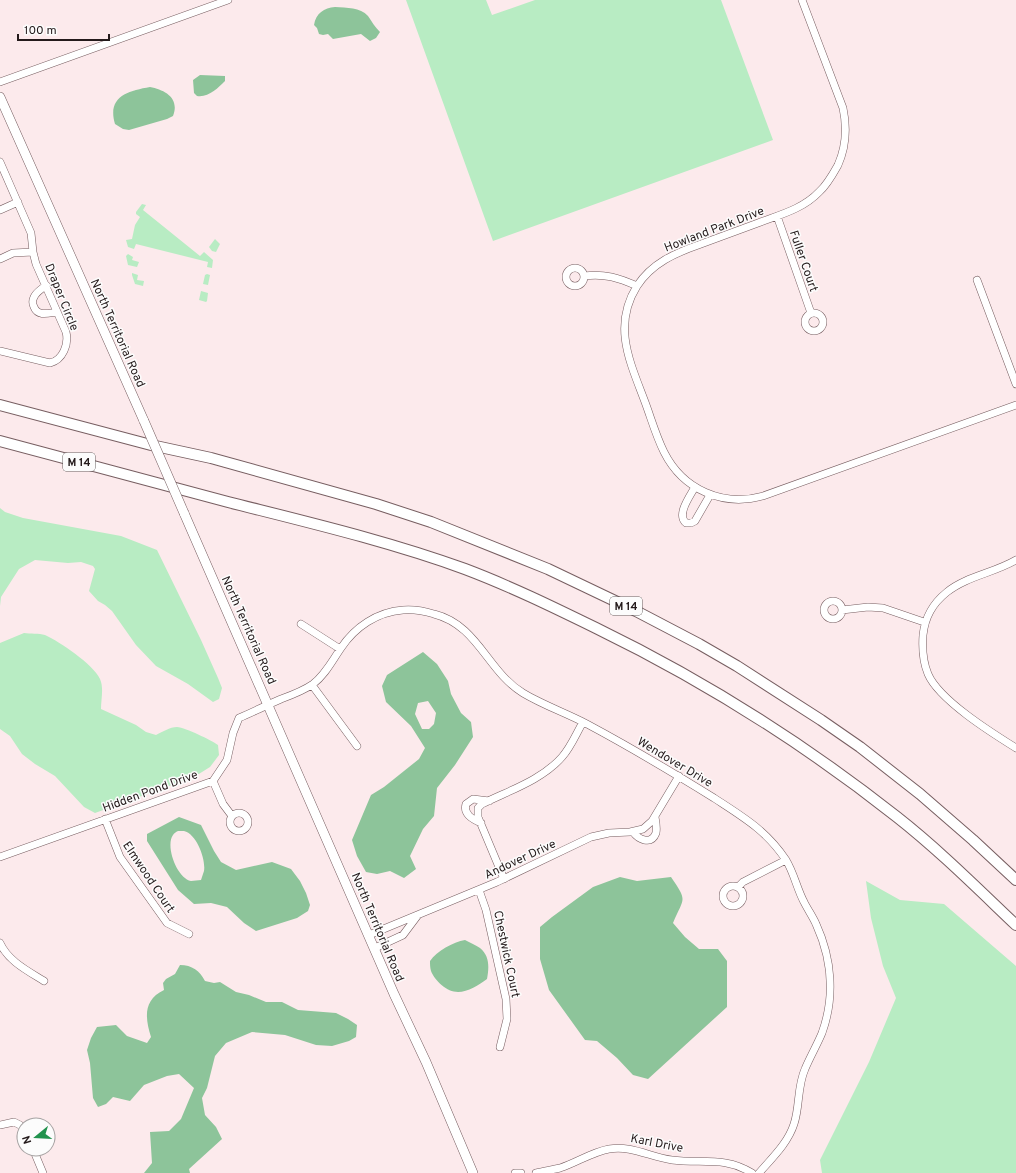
<svg xmlns="http://www.w3.org/2000/svg" width="1016" height="1173" viewBox="0 0 1016 1173" font-family="Overpass,sans-serif">
	<style>
		.green { fill: #b8ecc3 }
		.water { fill: #8dc49a; fill-rule: evenodd }
		.lines { fill: none; stroke-linecap: round; stroke-linejoin: round }
		.minor-casing { stroke: #775e61; stroke-width: 8 }
		.major-casing { stroke: #775e61; stroke-width: 10 }
		.highway-casing { stroke: #775e61; stroke-width: 12 }
		.minor { stroke: #fff; stroke-width: 7 }
		.major { stroke: #fff; stroke-width: 9 }
		.highway { stroke: #fff; stroke-width: 10 }
		.major-bridge-casing { stroke: #775e61; stroke-width: 10; stroke-linecap: butt }
		.major-bridge { stroke: #fff; stroke-width: 9 }
		.labels { text-anchor: middle; stroke-width: 3; stroke-linejoin: round; paint-order: stroke }
		.shield { fill: #fcfcfc; stroke: #655e5e; stroke-width: 1 }
		.shield-label { font-size: 11px; font-weight: bold; fill: #241a1b }
		.street-label { font-size: 12px; fill: #241a1b; stroke: #fcfcfc }
	</style>
	<rect width="100%" height="100%" fill="#fceaec"/>
	<path class="green" d="M406,0H486L492,15L535,0H721L773,140L493,241Z
		M142,204L146,205L143,210L200,256L204,252L213,260L212,268L207,267L208,262L136,244L134,249L128,247L126,240L132,239L135,225L140,217L136,214V212Z
		M215,239L220,244L216,252L212,251L209,247Z
		M128,254L133,257L132,260L139,262L137,267L128,265L126,256Z
		M132,273L138,275L137,280L144,281L143,286L135,284L132,275Z
		M207,274L210,275L208,285L203,284L205,275Z
		M201,291L208,293L207,301L206,302L199,300Z
		M0,508L5,512L23,518L121,536L157,550L201,640L218,678L222,688L219,699L213,702L188,684L156,666L136,645L112,611L105,605L98,601L89,591L95,569L93,566L81,562L68,563L35,560L19,569L1,597L0,606Z
		M24,633C30,634 39,633 45,635C60,642 93,664 100,679C104,688 101,699 101,709L136,725L146,732L156,735C162,732 170,727 177,727C186,728 211,740 218,745L219,755L210,767L194,777L95,813L84,807L55,776L35,764L22,754L10,736L0,729V643Z
		M866,881L900,900L944,904L1016,966V1173H822L820,1160L869,1062L896,998L883,966L871,918Z"/>
	<path class="water" d="M335,7C347,8 360,7 368,16C372,22 375,27 380,32L376,38L370,41L361,34L333,39L328,34L323,35L319,34L317,28L314,25C316,13 324,8 335,7Z
		M200,75L225,76V81C218,88 208,98 197,96L194,93L193,80Z
		M150,87C165,90 180,98 173,116L167,119L129,130L123,129L115,124C107,97 127,91 150,87Z
		M423,652L437,664L448,681L451,694L461,713L471,722L473,737L455,765L437,788L434,816L423,829L410,856L416,869L404,878L390,871L377,874L366,872L357,856L352,840L371,795L384,787L419,759L425,748L411,726L386,702L382,686L387,675ZM428,701L436,713L434,724L429,729H422L415,714L418,703Z
		M179,817L201,825L214,851L221,862L236,870L272,862L291,869L300,881L306,893L310,905L308,911L297,918L256,931L244,923L227,907L211,903L194,904L178,890L147,841V834ZM178,831C178,831 184,831 184,831C197,834 206,860 204,871C203,874 202,877 201,880C198,880 194,881 191,881C177,878 165,846 173,835C174,833 176,832 178,831Z
		M620,877L637,881L671,877C688,902 684,897 673,923L685,937L699,949H718L727,961V1007L648,1079L633,1075L617,1058L597,1041L585,1040L549,990L540,959V927L552,917L593,887Z
		M465,940C470,943 476,945 480,948C490,956 489,968 487,979C479,985 468,992 458,992C447,992 435,981 431,971C430,968 430,964 430,961C437,951 453,942 465,940Z
		M180,965C192,965 200,971 205,981L214,983L220,982L236,992L249,995L266,1002H282L298,1010L336,1013L348,1019L357,1025L356,1037L349,1041L332,1046L316,1045L285,1035L252,1032L226,1043L215,1056L207,1088L202,1098L205,1115L216,1127L222,1139L189,1169L190,1173H144L152,1163L150,1132L169,1131L181,1119L194,1088L179,1074L167,1076L144,1085L130,1101L113,1097L106,1104L98,1107L93,1098L90,1063L87,1050L91,1038L97,1027L116,1025L127,1036L147,1043L151,1037C145,1018 143,1000 164,990L163,983L166,979L175,974Z"/>
	<g class="lines">
		<g class="minor-casing">
			<path id="minor" d="M802,0L843,108C847,127 846,147 838,165C833,174 827,185 819,192C803,209 779,215 758,223C739,230 720,237 701,244C675,253 652,263 637,286C612,326 630,362 645,402C651,418 656,436 664,452C683,490 723,507 763,496L1016,405
				M0,82L228,0
				M0,162L31,233L33,252L36,264L66,332C69,344 63,360 50,363L0,351
				M0,210L18,202
				M777,216L811,313
				M0,259L13,253L33,252
				M566 277a9 9 0 1 1 18 0a9 9 0 1 1-18 0Z
				M584,276C604,273 619,278 637,286
				M977,280L1016,384
				M46,285C42,289 36,292 34,297C32,301 32,303 34,307C38,317 49,313 57,312
				M805 322a9 9 0 1 1 18 0a9 9 0 1 1-18 0Z
				M695,487C690,496 676,515 686,523H691L695,521L710,495
				M1016,560C994,573 967,576 947,592C932,604 925,617 923,635C922,649 923,662 928,674C939,700 992,733 1016,748
				M824 610a9 9 0 1 1 18 0a9 9 0 1 1-18 0Z
				M842,610L868,607L883,608L924,622
				M301,624L340,649
				M312,685L357,746
				M213,781L223,804L232,816
				M230 822a9 9 0 1 1 18 0a9 9 0 1 1-18 0Z
				M105,819L120,857L167,923L189,934
				M481,823C472,819 463,814 466,804L473,799L489,801
				M633,832C638,839 651,846 656,833C657,828 656,822 655,817
				M0,857L213,781L227,760L233,733L239,718C253,712 267,705 281,699C292,695 303,691 313,684C325,675 332,661 341,648C355,627 377,612 403,610C414,609 424,611 434,614C478,625 487,671 523,693C543,705 566,713 587,724C630,747 672,772 714,798C743,817 766,830 786,860C794,873 797,889 804,902C808,910 813,917 816,924C832,959 835,997 822,1033C817,1045 810,1057 805,1069C797,1087 800,1106 794,1124C788,1143 772,1158 759,1173
				M504,879L478,817V808L482,804C508,791 542,780 562,757C571,747 576,734 583,722
				M723 896a10 10 0 1 1 20 0a10 10 0 1 1-20 0Z
				M738,887L743,882L786,860
				M479,890L486,910L506,999L507,1019L500,1047
				M369,935L497,882L591,837L609,833L630,832L643,829L652,821L679,776
				M0,943C8,961 28,971 44,981
				M375,948L403,935L418,915
				M0,1125L14,1122L20,1125L24,1130
				M33,1149L43,1173
				M515,1173H521
				M536,1173C544,1171 552,1170 560,1168C576,1163 592,1152 609,1149C631,1145 650,1157 672,1160C701,1164 725,1156 752,1173"/>
		</g>
		<g class="major-casing">
			<path id="major" d="M0,97L144,421
				M184,513L394,994L426,1062L473,1173"/>
		</g>
		<g class="highway-casing">
			<path id="highway" d="M0,405L151,445L211,458L376,504L431,522L548,569L636,611L699,644L737,666L821,720L860,747L920,794L973,840L1016,880
				M0,441C76,461 152,482 228,502C307,522 388,541 465,569C510,586 553,607 596,628C705,681 802,742 897,817C939,850 977,888 1016,925"/>
		</g>
		<use href="#minor" class="minor"/>
		<use href="#major" class="major"/>
		<use href="#highway" class="highway"/>
		<g class="major-bridge-casing">
			<path id="major-bridge" d="M144,421L184,513"/>
		</g>
		<use href="#major-bridge" class="major-bridge"/>
	</g>
	<g class="labels">
		<g class="shield">
			<rect x="63" y="453" width="32" height="18" rx="3"/>
			<rect x="610" y="597" width="32" height="18" rx="3"/>
		</g>
		<g class="shield-label">
			<text x="79" y="466">M 14</text>
			<text x="626" y="610">M 14</text>
		</g>
		<g class="street-label">
			<text transform="translate(714 229) rotate(-21)" y="4">Howland Park Drive</text>
			<text transform="translate(804 261) rotate(71)" y="4">Fuller Court</text>
			<text transform="translate(62 297) rotate(68)" y="4">Draper Circle</text>
			<text transform="translate(118 333) rotate(66)" y="4">North Territorial Road</text>
			<text transform="translate(249 630) rotate(66)" y="4">North Territorial Road</text>
			<text transform="translate(675 762) rotate(31)" y="4">Wendover Drive</text>
			<text transform="translate(150 791) rotate(-20)" y="4">Hidden Pond Drive</text>
			<text transform="translate(520 859) rotate(-25)" y="4">Andover Drive</text>
			<text transform="translate(149 877) rotate(56)" y="4">Elmwood Court</text>
			<text transform="translate(378 927) rotate(67)" y="4">North Territorial Road</text>
			<text transform="translate(507 954) rotate(78)" y="4">Chestwick Court</text>
			<text transform="translate(657 1143) rotate(11)" y="4">Karl Drive</text>
		</g>
	</g>
	<g transform="translate(36 1137) rotate(252)"><circle r="19" fill="#fcfcfc" stroke="#a6a2a2"/>
	<path d="M0-3L7 15L0 10L-7 15Z" fill="#22934e"/>
	<text y="-6" font-size="11" font-weight="bold" text-anchor="middle" fill="#241a1b">N</text>
	</g>
	<path d="M18 34v6h91v-6" fill="none" stroke="#241a1b" stroke-width="2"/>
	<text x="24" y="34" font-size="12" fill="#241a1b" stroke="#fcfcfc" stroke-width="3" paint-order="stroke">100 m</text>
</svg>
